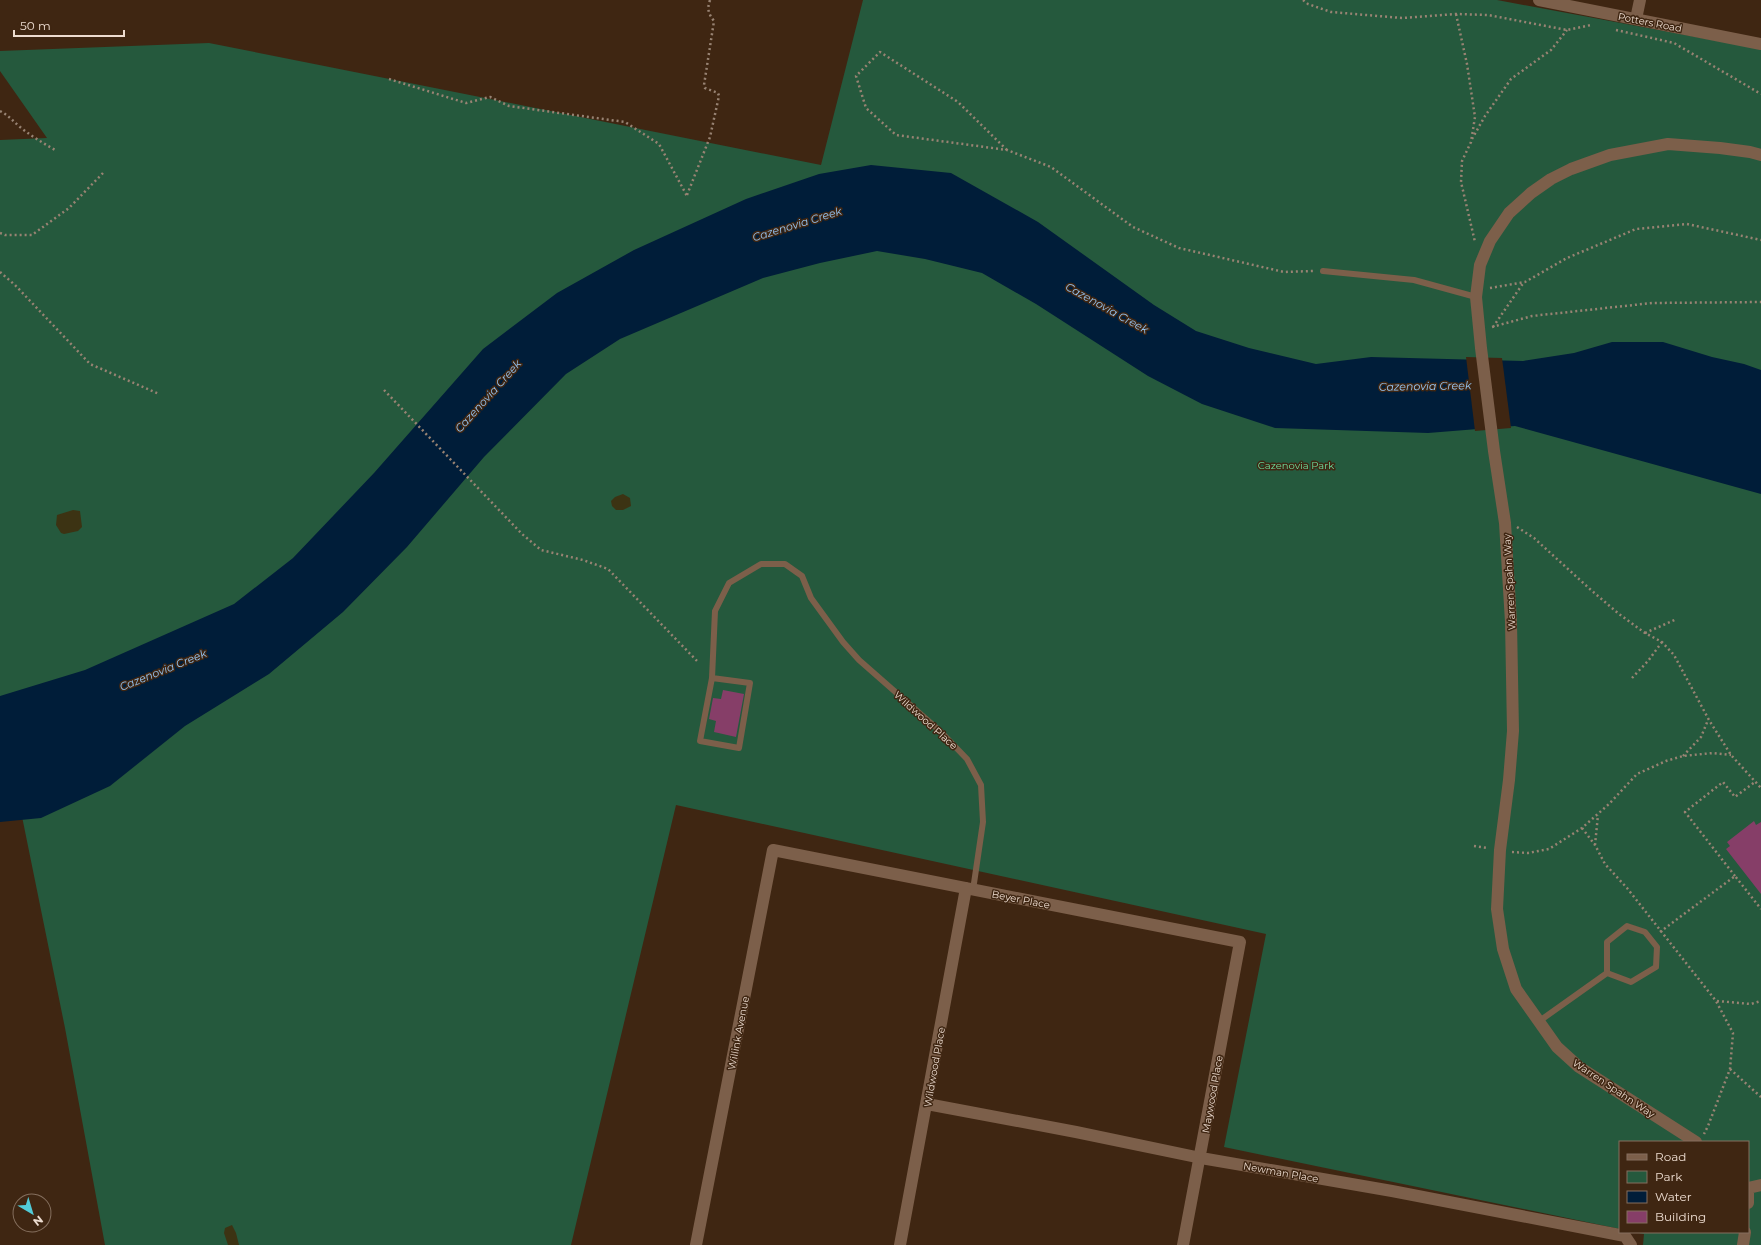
<svg xmlns="http://www.w3.org/2000/svg" width="1761" height="1245" viewBox="0 0 1761 1245" font-family="Montserrat,sans-serif">
	<style>
		.green { fill: #25593d }
		.sand { fill: #3c3313 }
		.water { fill: #001d39 }
		.pier { fill: #3f2612 }
		.building { fill: #863e68 }
		.lines { fill: none; stroke-linecap: round; stroke-linejoin: round }
		.path { stroke: #988373; stroke-width: 2.5; stroke-dasharray: 2 3; stroke-linecap: butt }
		.lane { stroke: #7c5f4a; stroke-width: 6 }
		.street { stroke: #7c5f4a; stroke-width: 12 }
		.secondary { stroke: #7c5f4a; stroke-width: 12 }
		.labels { text-anchor: middle; stroke-width: 3; stroke-linejoin: round; paint-order: stroke }
		.street-label { font-size: 10px; fill: #eddcd0; stroke: #3f2612 }
		.park-label { font-size: 10px; fill: #6de1a0; stroke: #3f2612 }
		.water-label { font-size: 11px; font-style: italic; fill: #95c6f5; stroke: #3f2612 }
	</style>
	<rect width="100%" height="100%" fill="#3f2612"/>
	<path class="green" d="M863,0H1497L1761,49V1245H1643L1644,1234L1633,1232H1748V1142H1620V1229L1224,1147L1266,934L676,805L571,1245H105L65,1028L16,787L0,760V140L47,138L0,71V51L209,43L821,165Z"/>
	<path class="sand" d="M623,494L630,498L631,506L623,510H616L612,506L611,501L615,497Z
		M73,510L80,511L82,527L78,531L64,534L61,533L56,525L57,515Z
		M232,1225L236,1233L239,1245H228L224,1233L225,1228Z"/>
	<path class="water" d="M871,165L951,173L1038,222L1154,305L1196,331L1249,348L1316,364L1371,357L1523,361L1574,353L1612,342H1663L1712,357L1744,364L1761,370V494L1515,426L1428,433L1275,428L1202,404L1148,376L1036,304L982,273L925,259L877,251L820,263L763,278L620,339L566,374L484,457L407,547L343,612L269,674L185,726L110,786L41,818L0,822V696L85,670L234,604L293,558L374,473L483,349L557,293L634,250L746,199L819,174Z"/>
	<path class="pier" d="M1466,357L1502,358L1511,428L1475,431Z"/>
	<path class="building" d="M723,690L744,694L736,737L714,732L716,721L709,719L713,698L721,699Z
		M1754,821L1756,825L1761,822V894L1726,849L1730,846L1727,842Z"/>
	<g class="lines">
		<path class="path" d="M1303,0L1308,4L1331,12L1402,18L1456,14L1488,15L1567,30L1591,25
			M1456,14L1467,64L1475,117L1471,142L1462,161L1461,182L1475,242
			M1616,30L1674,43L1761,94
			M389,79L466,103L490,97L509,106L625,122L659,144L687,196
			M0,111C8,115 13,121 20,127C31,136 43,143 55,150
			M1472,139L1485,116L1511,79L1551,50L1567,30
			M1007,150L958,102L880,52L856,76L866,108L896,135L1007,150L1051,167L1133,227L1179,248L1284,272L1314,271
			M687,195L710,137L719,96L718,93L705,88L704,85L714,21C708,13 707,9 710,0
			M0,233L5,235H32L69,208L103,173
			M0,272L15,285L90,364L159,394
			M1490,288L1525,282L1567,258L1636,229L1687,224L1761,240
			M1492,327L1532,316L1652,303L1761,302
			M1493,327L1524,282
			M384,390L522,534L541,550L583,560L608,569L698,662
			M1517,527L1534,538L1591,590L1619,614L1645,633L1662,642L1674,655L1709,720L1731,755L1761,788
			M1645,633L1677,619
			M1632,678L1648,661L1662,642
			M1683,756L1701,737L1708,720
			M1582,828L1595,845L1605,864L1627,888L1716,1001L1733,1033L1730,1069L1708,1126L1704,1134
			M1595,845L1598,815
			M1474,846L1487,848
			M1512,852L1528,853L1549,849L1582,828L1609,804L1637,774L1666,761L1683,756L1713,753L1731,755
			M1735,876L1685,812L1723,782L1735,797L1755,782
			M1660,932L1735,876L1761,909
			M1717,1001L1751,1004L1761,1001
			M1730,1069L1761,1097"/>
		<path class="lane" d="M1323,271L1414,280L1476,297
			M712,678L750,683L739,748L700,741L712,678L715,611L729,583L761,564H785L802,576L811,598L843,642L859,660L941,732L967,759L981,785L983,822L973,890
			M1538,1022L1607,973L1631,982L1656,967L1657,947L1645,932L1627,926L1607,942V973"/>
		<path class="street" d="M1636,19L1640,0
			M927,1104L1076,1132L1201,1158L1392,1191L1625,1236L1631,1245
			M1696,1142L1579,1067L1557,1047L1516,989L1503,949L1497,909L1500,850L1509,780L1513,731L1511,622L1505,523L1494,451L1481,348L1476,297L1480,265L1490,241L1509,213L1531,193L1551,179L1571,169L1610,155L1668,144L1720,148L1750,152L1761,155
			M1748,1188L1761,1185
			M1748,1203V1188
			M696,1245L773,850L1240,942L1183,1245
			M900,1245L966,888
			M1743,1245L1745,1232"/>
		<path class="secondary" d="M1539,0L1761,44"/>
	</g>
	<g class="labels">
		<g class="street-label">
			<text transform="translate(1650 22) rotate(11)" y="4">Potters Road</text>
			<text transform="translate(1509 582) rotate(-93)" y="4">Warren Spahn Way</text>
			<text transform="translate(926 720) rotate(42)" y="4">Wildwood Place</text>
			<text transform="translate(1021 899) rotate(11)" y="4">Beyer Place</text>
			<text transform="translate(738 1033) rotate(-79)" y="4">Willink Avenue</text>
			<text transform="translate(934 1067) rotate(-80)" y="4">Wildwood Place</text>
			<text transform="translate(1614 1088) rotate(34)" y="4">Warren Spahn Way</text>
			<text transform="translate(1212 1094) rotate(-80)" y="4">Maywood Place</text>
			<text transform="translate(1281 1172) rotate(10)" y="4">Newman Place</text>
		</g>
		<g class="park-label">
			<text x="1296" y="469">Cazenovia Park</text>
		</g>
		<g class="water-label">
			<text transform="translate(797 224) rotate(-17)" y="4">Cazenovia Creek</text>
			<text transform="translate(1107 308) rotate(29)" y="4">Cazenovia Creek</text>
			<text transform="translate(1425 386) rotate(-1)" y="4">Cazenovia Creek</text>
			<text transform="translate(488 396) rotate(-48)" y="4">Cazenovia Creek</text>
			<text transform="translate(163 670) rotate(-22)" y="4">Cazenovia Creek</text>
		</g>
	</g>
	<rect x="1619" y="1141" width="130" height="92" fill="#3f2612" stroke="#856f5e"/>
	<rect x="1627" y="1154" width="20" height="6" fill="#7c5f4a" stroke="#856f5e"/>
	<text x="1655" y="1161" font-size="12" fill="#eddcd0">Road</text>
	<rect x="1627" y="1171" width="20" height="12" fill="#25593d" stroke="#856f5e"/>
	<text x="1655" y="1181" font-size="12" fill="#eddcd0">Park</text>
	<rect x="1627" y="1191" width="20" height="12" fill="#001d39" stroke="#856f5e"/>
	<text x="1655" y="1201" font-size="12" fill="#eddcd0">Water</text>
	<rect x="1627" y="1211" width="20" height="12" fill="#863e68" stroke="#856f5e"/>
	<text x="1655" y="1221" font-size="12" fill="#eddcd0">Building</text>
	<g transform="translate(32 1213) rotate(142)"><circle r="19" fill="#3f2612" stroke="#856f5e"/>
	<path d="M0-3L7 15L0 10L-7 15Z" fill="#52cbd7"/>
	<text y="-6" font-size="11" font-weight="bold" text-anchor="middle" fill="#eddcd0">N</text>
	</g>
	<path d="M14 30v6h110v-6" fill="none" stroke="#eddcd0" stroke-width="2"/>
	<text x="20" y="30" font-size="12" fill="#eddcd0" stroke="#3f2612" stroke-width="3" paint-order="stroke">50 m</text>
</svg>
